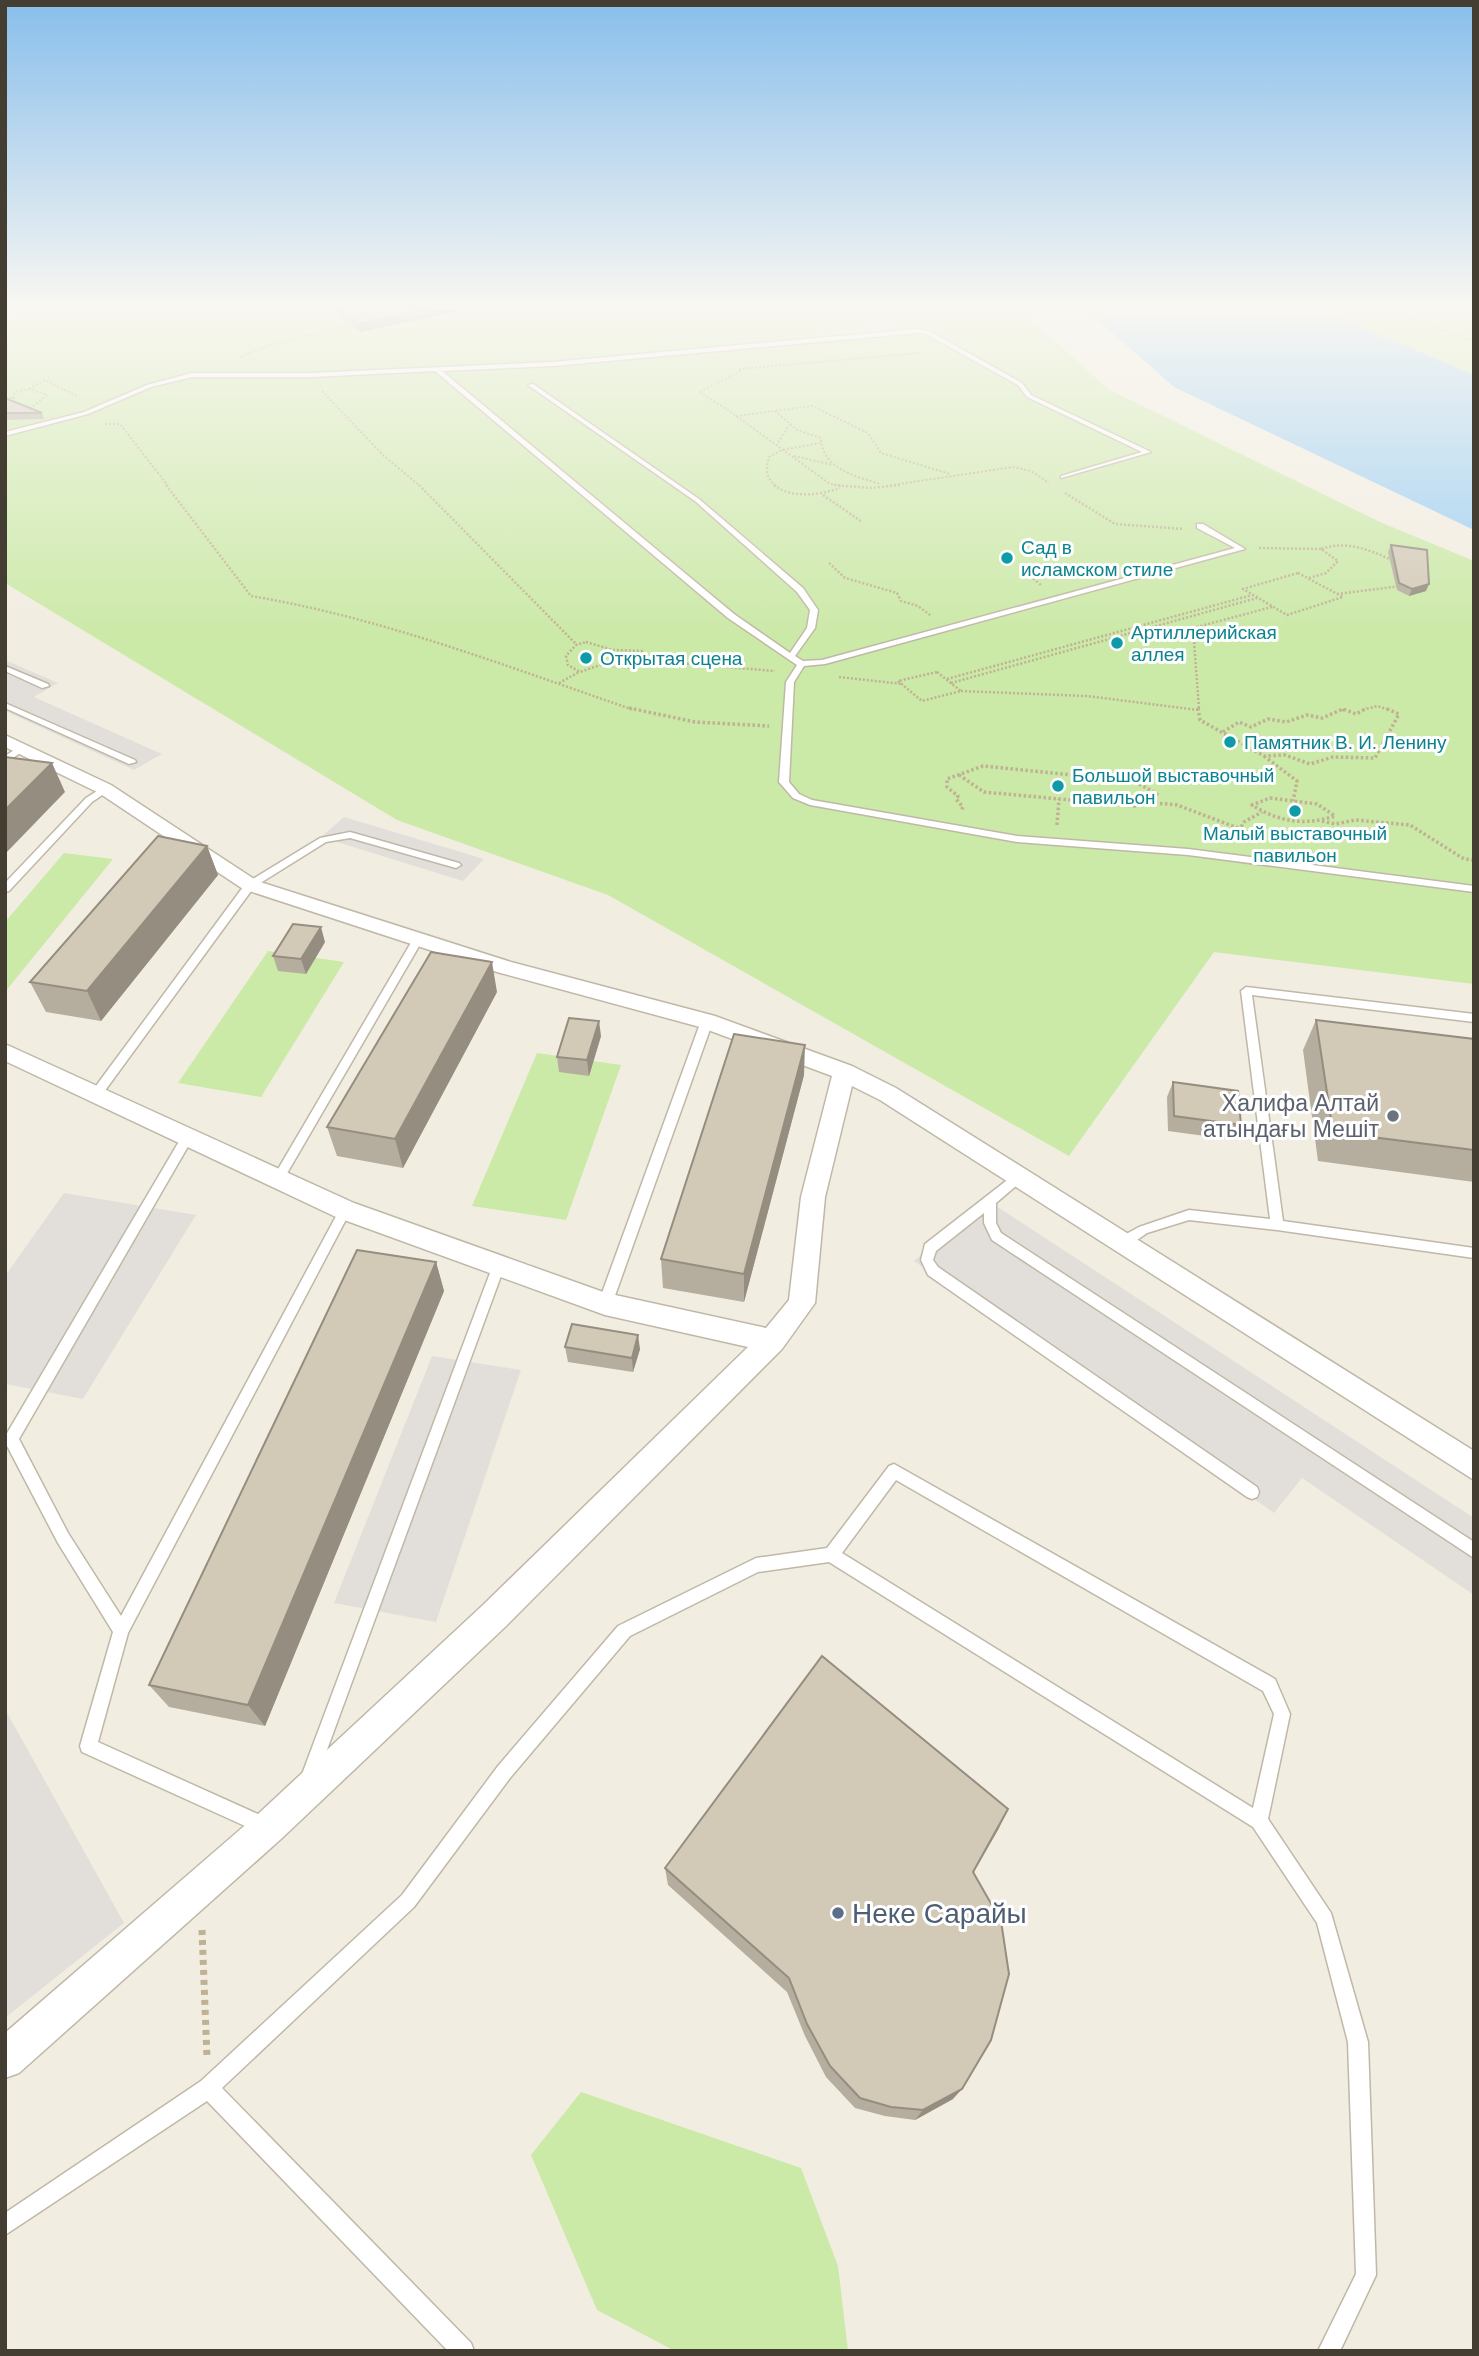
<svg xmlns="http://www.w3.org/2000/svg" width="1479" height="2356" viewBox="0 0 1479 2356" font-family="Helvetica,sans-serif">
	<style>
		.green { fill: #cbe9a7 }
		.parking { fill: #e2dfdb }
		.water { fill: #99cdf3 }
		.lines { fill: none; stroke-linecap: round; stroke-linejoin: round }
		.lane-casing { stroke: #c0b8a7; stroke-width: 3 }
		.street-casing { stroke: #c0b8a7; stroke-width: 3 }
		.path-far3 { stroke: #c0b195; stroke-width: 2; stroke-dasharray: 2 2; stroke-linecap: butt }
		.path-far2 { stroke: #c0b195; stroke-width: 2.5; stroke-dasharray: 2 2; stroke-linecap: butt }
		.path-far1 { stroke: #c0b195; stroke-width: 3.5; stroke-dasharray: 2.5 2.5; stroke-linecap: butt }
		.path { stroke: #c0b195; stroke-width: 7; stroke-dasharray: 5 5; stroke-linecap: butt }
		.lane { fill: #fff; fill-rule: evenodd }
		.street { fill: #fff; fill-rule: evenodd }
		.wall { fill: #b5ad9d }
		.shaded-wall { fill: #948d80 }
		.building { fill: #d3c9b7; stroke: #948d80; stroke-width: 2 }
		.culture-dot { fill: #0f9aa8; stroke: #fff; stroke-width: 2.5 }
		.worship-dot { fill: #6b7280; stroke: #fff; stroke-width: 2.5 }
		.service-dot { fill: #5c6f8a; stroke: #fff; stroke-width: 2.5 }
		.labels { text-anchor: middle; stroke-width: 6; stroke-linejoin: round; paint-order: stroke }
		.far-culture-label { font-size: 19px; fill: #0d838f; stroke: #fff; text-anchor: start }
		.worship-label { font-size: 23px; fill: #5b616d; stroke: #fff; text-anchor: end }
		.near-service-label { font-size: 28px; fill: #4e5e75; stroke: #fff; text-anchor: start }
	</style>
	<rect width="100%" height="100%" fill="#f2ede1"/>
	<path class="green" d="M50,309H1020L1108,389L1380,522L1474,561V984L1214,952L1069,1156L608,895L397,820L5,583V321Z
		M1319,309H1474V375Z
		M64,853L113,859L5,992V922Z
		M268,951L344,962L261,1097L178,1083Z
		M537,1053L621,1065L566,1220L472,1206Z
		M581,2092L801,2168L838,2266L848,2351H675L597,2310L531,2155Z"/>
	<path class="parking" d="M889,314L906,331L821,339L816,334L868,329L858,317Z
		M5,660L58,683L34,697L162,754L134,770L5,711Z
		M344,817L484,859L463,881L321,837Z
		M64,1193L196,1215L83,1399L5,1384V1276Z
		M984,1198L1474,1518V1595L1302,1478L1274,1513L914,1261Z
		M432,1356L521,1370L436,1622L334,1603Z
		M5,1709L124,1923L5,2018Z"/>
	<path class="water" d="M1085,309H1319L1474,375V530L1174,387Z"/>
	<g class="lines">
		<g class="lane-casing">
			<path id="lane" d="M917,329L929,331L1022,383L1031,395L1151,452L1061,478V476L1142,452L1027,397L1018,385L926,334L917,333L553,366L442,371L734,614L790,653L807,628L810,610L797,592L695,501L528,385L533,384L699,499L803,588L818,610L815,628L795,656L803,661L822,660L1235,548L1197,528V524H1203L1245,549L825,664L804,666L794,682L789,782L799,794L812,800L1017,836L1188,849L1474,886V892L1188,855L1017,842L810,805L793,798L779,782L786,682L797,665L728,618L435,371L311,377H192L151,387L88,414L5,436V432L84,412L147,385L192,373H311L553,362Z
				M5,666L48,684L49,686L42,688L5,671Z
				M5,703L135,760L136,762L129,764L5,708Z
				M22,745L25,746V750L5,763V756Z
				M105,786L110,789L108,791L92,802L9,891L5,892V883L86,798Z
				M350,832L459,863L461,865L456,868L350,838L326,842L254,887L101,1096H93L91,1093L93,1090L246,883L320,838Z
				M417,938L422,941L282,1182H274L272,1179L274,1176L412,941Z
				M1246,987L1474,1014V1022L1252,995L1283,1221L1474,1248V1258L1277,1230L1189,1220L1147,1233L1127,1247H1117L1116,1243L1117,1239L1139,1227L1189,1210L1270,1219L1241,991Z
				M707,1017L713,1021L612,1304L610,1308L605,1309L600,1308L598,1304L701,1021Z
				M188,1132L194,1136L19,1439L68,1533L121,1616L341,1207H349L351,1210L128,1633L98,1742L271,1820L274,1826L271,1832L265,1835L82,1752L80,1746L113,1632L58,1543L5,1442L6,1435L184,1133Z
				M1019,1172L1025,1177L1023,1180L996,1203V1223L1001,1233L1474,1542V1558L992,1240L984,1223V1213L936,1251L933,1260L938,1267L1257,1487L1259,1492L1257,1497L1252,1499L1247,1497L928,1275L921,1260L925,1244L1015,1174Z
				M499,1260L504,1261L505,1265L317,1777L315,1783L309,1785L303,1783L301,1777L493,1265L494,1261Z
				M894,1464L1275,1679L1290,1714L1268,1819L1331,1913L1368,2042L1376,2275L1340,2351H1318L1356,2274L1348,2042L1317,1923L1253,1827L829,1562L758,1572L630,1636L510,1778L414,1907L222,2088L471,2343L474,2351H448L207,2101L5,2235V2213L201,2081L402,1895L498,1766L618,1626L756,1558L827,1548L889,1466ZM896,1480L1263,1691L1274,1714L1253,1808L842,1553Z"/>
		</g>
		<g class="street-casing">
			<path id="street" d="M5,735L111,785L257,881L511,962L715,1016L852,1066L896,1088L1474,1451V1480L880,1100L852,1086L825,1197L815,1303L782,1349L505,1627L281,1839L19,2073L5,2078V2033L257,1815L483,1605L748,1347L605,1315L336,1217L5,1061V1044L354,1203L606,1293L766,1328L789,1300L801,1197L832,1076L700,1027L497,972L243,889L99,793L5,747Z"/>
		</g>
		<path class="path-far3" d="M699,309L714,333
			M1382,309L1474,341
			M240,357L268,346L352,324
			M739,369L922,353
			M741,371L699,392L728,410L830,484L842,486
			M29,389L45,380L79,397
			M322,391L384,456L420,486
			M12,398L15,392L29,389L47,395L30,409
			M5,399L16,398
			M775,411L797,430L821,438C822,469 855,476 880,484
			M736,416L812,406L868,433L881,453L950,474
			M105,424H120L168,486
			M776,446L789,425
			M794,456L833,465
			M776,486C765,477 766,470 769,457L782,450L820,443
			M886,486L1013,467L1031,471L1049,483"/>
		<path class="path-far2" d="M166,485L251,596C383,618 508,667 634,710
			M419,485L577,645
			M774,485C791,499 820,495 840,488
			M834,485L870,488L901,485
			M1065,493L1115,524L1184,529
			M823,495L862,522
			M1259,548L1321,549
			M829,563L845,578L897,593L901,601L918,606L930,615
			M1298,573L1343,597L1287,615L1243,589Z
			M1030,576L1041,585
			M1309,578L1326,573L1338,561L1321,549C1347,540 1370,550 1394,561
			M1337,594L1400,586
			M586,642L613,650L644,651L635,668L600,665L580,672L568,665L566,656L576,645Z
			M639,660L775,671
			M937,672L961,691L922,701L898,681Z
			M839,677L903,684
			M947,679L1252,595
			M559,683L579,672
			M951,683L1257,598
			M961,691L1086,696L1199,710
			M1199,708L1193,628L1272,607
			M1342,710H1345
			M1363,710L1377,706L1390,710"/>
		<path class="path-far1" d="M629,708L695,722L769,726
			M1198,708L1200,720L1264,756L1285,755L1310,764L1333,757L1375,758L1399,714L1385,708
			M1223,732L1239,722L1251,727L1268,719L1286,722L1307,715L1322,718L1343,709L1356,714L1367,708
			M1264,756L1297,781L1293,801
			M959,775L984,792L1135,806L1157,794L1134,781L983,766L947,779V787L958,796L956,799L963,807L961,811
			M1270,798L1317,804L1335,816C1305,826 1279,822 1252,805Z
			M1145,802L1177,805L1238,828
			M1322,821L1335,824L1355,820L1410,825L1464,859L1474,860
			M1057,825L1059,799
			M1234,840L1244,822L1262,812"/>
		<path class="path" d="M202,1930L207,2058"/>
		<use href="#lane" class="lane"/>
		<use href="#street" class="street"/>
	</g>
	<path class="wall" d="M330,309H469L360,332L330,311Z
		M5,398L42,413L44,419L5,420Z
		M1391,545L1426,591L1409,596L1397,590L1388,552Z
		M207,846L218,875L101,1021L46,1012L30,982Z
		M325,942L306,974L278,971L273,956Z
		M497,992L403,1168L337,1156L327,1127Z
		M1316,1020L1474,1039V1182L1318,1161L1303,1050Z
		M601,1036L589,1076L559,1072L557,1057Z
		M804,1075L744,1302L663,1288L661,1259Z
		M1173,1082L1241,1125L1235,1140L1168,1131L1167,1097Z
		M436,1262L444,1291L265,1726L169,1707L149,1685Z
		M565,1347L640,1349L633,1372L568,1362Z
		M999,1828L973,1873L953,2099L915,2120L885,2116L855,2108L826,2077L805,2036L787,1992L668,1885L665,1868Z"/>
	<path class="shaded-wall" d="M430,309H469L360,332L358,324Z
		M1429,584L1426,591L1409,596L1412,589Z
		M52,763L65,792L5,854V810Z
		M207,846L218,875L101,1021L87,991Z
		M321,927L325,942L306,974L301,959Z
		M492,962L497,992L403,1168L395,1139Z
		M599,1021L601,1036L589,1076L587,1060Z
		M805,1045L804,1075L744,1302V1274Z
		M436,1262L444,1291L265,1726L248,1705Z
		M638,1335L640,1349L633,1372L632,1358Z
		M1008,1809L999,1828L964,1889L973,1872Z
		M962,2089L953,2099L915,2120L923,2110Z"/>
	<path class="building" d="M336,309H430L358,324Z
		M5,398L42,413H5Z
		M1391,545L1427,550L1429,584L1412,589L1399,583Z
		M5,757L52,763L5,810Z
		M158,836L207,846L87,991L30,982Z
		M293,924L321,927L301,959L273,956Z
		M431,952L492,962L395,1139L327,1127Z
		M569,1018L599,1021L587,1060L557,1057Z
		M1316,1020L1474,1039V1150L1333,1132Z
		M734,1034L805,1045L744,1274L661,1259Z
		M1173,1082L1238,1091L1241,1125L1174,1116Z
		M357,1250L436,1262L248,1705L149,1685Z
		M572,1324L638,1335L632,1358L565,1347Z
		M822,1656L1008,1809L973,1872L1001,1921L1009,1974L991,2040L962,2089L923,2110L891,2107L860,2098L830,2066L807,2024L789,1978L665,1868Z"/>
	<linearGradient id="sky" x2="0" y2="1"><stop stop-color="#88beec"/><stop offset="0.48" stop-color="#f9f7f2"/><stop offset="1" stop-color="#f9f7f2" stop-opacity="0"/></linearGradient>
	<rect width="1479" height="638" fill="url(#sky)"/>
	<g class="culture-dot">
		<circle cx="1007" cy="558" r="7"/>
		<circle cx="1117" cy="643" r="7"/>
		<circle cx="586" cy="658" r="7"/>
		<circle cx="1230" cy="742" r="7"/>
		<circle cx="1058" cy="786" r="7"/>
		<circle cx="1295" cy="811" r="7"/>
	</g>
	<circle class="worship-dot" cx="1393" cy="1116" r="7"/>
	<circle class="service-dot" cx="838" cy="1913" r="7"/>
	<g class="labels">
		<g class="far-culture-label">
			<text x="1021" y="554">Сад в<tspan x="1021" dy="22">исламском стиле</tspan></text>
			<text x="1131" y="639">Артиллерийская<tspan x="1131" dy="22">аллея</tspan></text>
			<text x="600" y="665">Открытая сцена</text>
			<text x="1244" y="749">Памятник В. И. Ленину</text>
			<text x="1072" y="782">Большой выставочный<tspan x="1072" dy="22">павильон</tspan></text>
			<text x="1295" y="840" text-anchor="middle">Малый выставочный<tspan x="1295" dy="22">павильон</tspan></text>
		</g>
		<g class="worship-label">
			<text x="1379" y="1111">Халифа Алтай<tspan x="1379" dy="26">атындағы Мешіт</tspan></text>
		</g>
		<g class="near-service-label">
			<text x="852" y="1923">Неке Сарайы</text>
		</g>
	</g>
	<rect width="1479" height="2356" fill="none" stroke="#433d32" stroke-width="14"/>
</svg>
